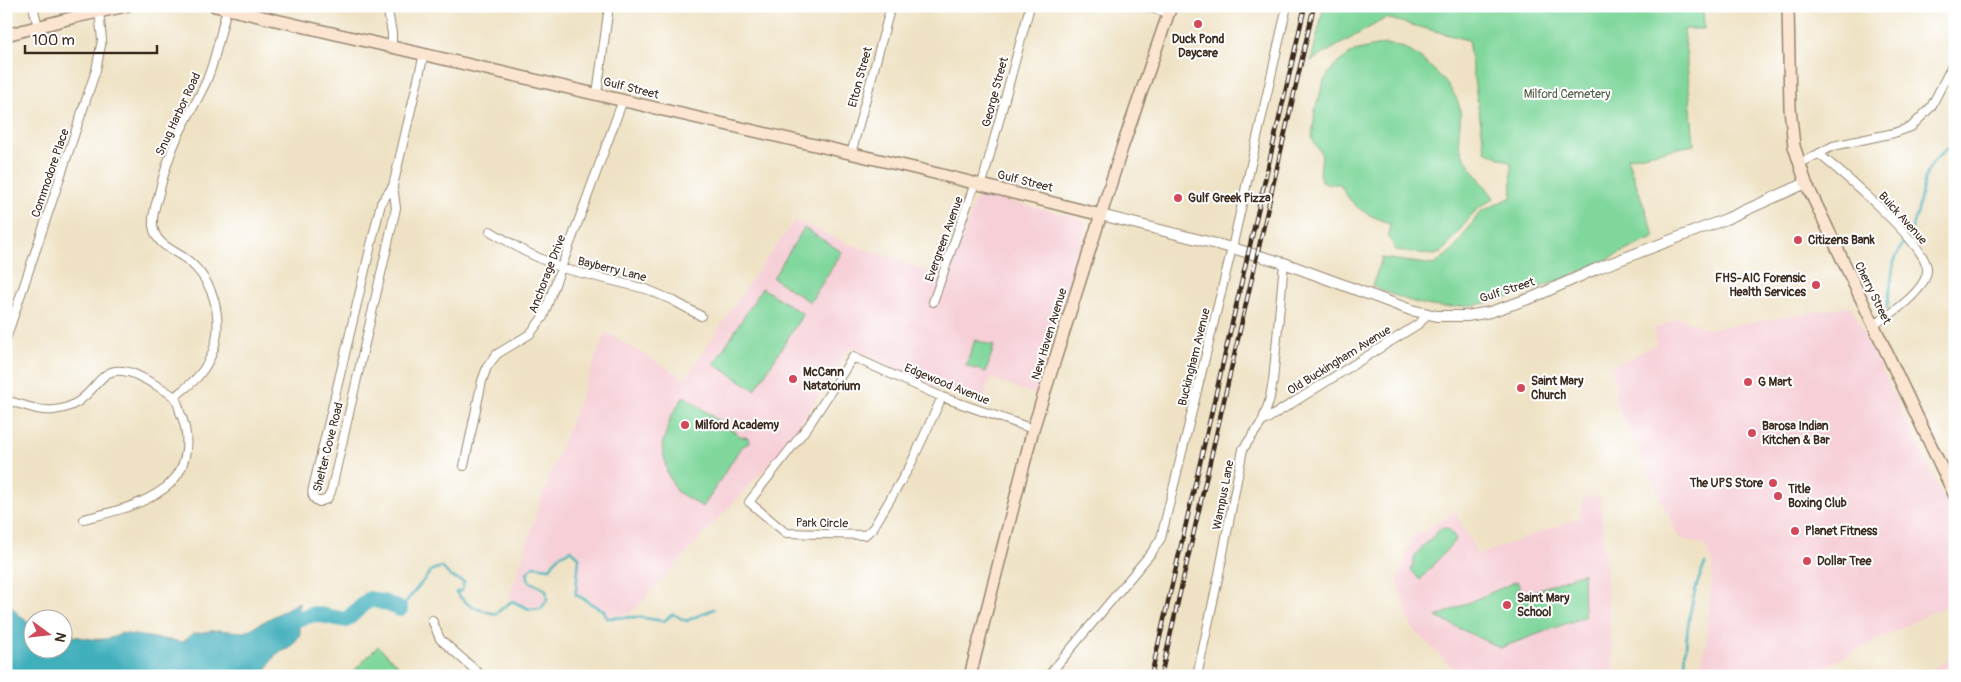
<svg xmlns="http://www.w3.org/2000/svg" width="1961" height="682" viewBox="0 0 1961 682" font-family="Pangolin,sans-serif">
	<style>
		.built { fill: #f6cfd7 }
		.green { fill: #80d79c; stroke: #5e805d }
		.water { fill: #40afbc; stroke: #3e6c6d }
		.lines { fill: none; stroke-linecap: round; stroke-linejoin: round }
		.stream { stroke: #40afbc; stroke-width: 2.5 }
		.river { stroke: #40afbc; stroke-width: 16 }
		.minor-casing { stroke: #958671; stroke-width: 10 }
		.tertiary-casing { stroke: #958671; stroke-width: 12 }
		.secondary-casing { stroke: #958671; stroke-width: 14 }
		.minor { stroke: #fff; stroke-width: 8 }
		.tertiary { stroke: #fff; stroke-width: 10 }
		.secondary { stroke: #fce5d0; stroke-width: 11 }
		.rail-casing { stroke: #3b2a1e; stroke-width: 4.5 }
		.rail { stroke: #fff; stroke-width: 2.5; stroke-dasharray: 8; stroke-linecap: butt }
		.poi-dot { fill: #d1495b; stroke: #fff; stroke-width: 2 }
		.labels { text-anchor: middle; stroke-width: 4; stroke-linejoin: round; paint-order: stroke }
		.poi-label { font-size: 12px; font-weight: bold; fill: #3b2a1e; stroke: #fff; text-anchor: start }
		.street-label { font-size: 12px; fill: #3b2a1e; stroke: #fff }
		.park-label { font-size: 12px; fill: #505e44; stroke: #fff }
	</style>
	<rect width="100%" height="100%" fill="#fff"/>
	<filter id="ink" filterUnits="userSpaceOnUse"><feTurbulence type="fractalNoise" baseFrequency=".02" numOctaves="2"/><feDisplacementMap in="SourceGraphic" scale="10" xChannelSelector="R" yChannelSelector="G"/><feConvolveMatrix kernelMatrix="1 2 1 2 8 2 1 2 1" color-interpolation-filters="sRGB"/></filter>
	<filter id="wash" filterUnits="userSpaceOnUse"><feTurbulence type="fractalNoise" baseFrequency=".0096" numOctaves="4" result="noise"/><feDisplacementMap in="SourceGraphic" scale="20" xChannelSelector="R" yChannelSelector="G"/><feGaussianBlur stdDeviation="1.12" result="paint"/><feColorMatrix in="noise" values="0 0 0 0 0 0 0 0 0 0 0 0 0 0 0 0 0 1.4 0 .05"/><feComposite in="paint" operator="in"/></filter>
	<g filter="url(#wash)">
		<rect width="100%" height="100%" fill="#efe2c4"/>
		<path class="built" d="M982,195L1081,218L1087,226L1036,395L991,378L982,404L931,386L850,347L786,446L630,614L607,616L603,607L593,603L586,596L577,594L580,556L579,553L570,548L555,557L548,566L535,564L532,566L524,577L525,581L541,590L545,600L541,606L537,608L528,606L509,598L543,493L606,332L685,379L754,276L795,220L849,244L902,261L948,280L975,201Z
			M1851,306L1955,522V601L1807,676H1697L1706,644L1713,565L1705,545L1679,538L1615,401L1616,383L1611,368L1656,344L1653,329L1679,318L1709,329Z
			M1584,496L1600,497L1614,676H1461L1412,628L1397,582L1412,538L1455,512L1478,555L1579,518Z
			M1955,657V676H1918Z"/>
		<path class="green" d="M1324,6H1703L1704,29H1684L1694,145L1627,158L1655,237C1594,265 1510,309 1442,307C1417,306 1394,295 1372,286L1382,258L1434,265L1454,249L1480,212L1512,197L1511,163L1485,151L1468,40L1386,18L1311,61Z
			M1385,44C1391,45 1398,46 1404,48C1423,57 1453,85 1459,105C1463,119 1456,136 1460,147C1467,166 1483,182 1494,198L1476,210L1442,252L1434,255L1395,250L1388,235L1390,224C1366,214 1352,208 1340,184H1326L1321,181L1320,172L1322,155L1312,138L1315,110L1324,81L1334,66L1354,51Z
			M804,228L842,252L810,302L773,278Z
			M762,288L803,314L755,390L714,364Z
			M975,340L994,346L986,372L966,366Z
			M684,396L740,436L748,438L749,443L741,447L703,507L676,491L667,472L662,445L671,416Z
			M1442,527L1449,529L1456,539L1420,580L1411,570L1416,554Z
			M1583,573L1584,617L1500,648L1436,617L1517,581L1523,595Z
			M378,646L409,676H349Z"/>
		<path class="water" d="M6,597C12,609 20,618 32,624V650H62L63,634C84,637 102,645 121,633L183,642L192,634L217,630L245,632L299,602L300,635L290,648L276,654L262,676H6Z"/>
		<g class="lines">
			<path class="stream" d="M1911,231C1914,223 1918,214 1919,205C1925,176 1926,161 1955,144
				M1887,308L1894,262L1903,243
				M400,609L432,570L442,567L450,576L464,582L462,590L456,592C467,607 477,609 495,614L512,601L529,609H541L547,600L546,590L529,581L527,573L533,566L550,568L559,556L571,550L579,557C579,565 575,591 576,595C586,599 594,607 604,610L606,618L638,617L664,621L673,614L686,621L714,609
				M1685,676C1685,638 1689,598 1705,564"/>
			<path class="river" d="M300,618L315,614L346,620L370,599L386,603L400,609"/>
		</g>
	</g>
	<g filter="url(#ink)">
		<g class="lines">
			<g class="minor-casing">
				<path id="minor" d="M33,6L38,27
					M387,6L392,33V47
					M1143,6L1169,13
					M597,94L609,6
					M851,154L891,6
					M1819,154C1841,172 1924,242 1927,268C1929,289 1889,316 1873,325
					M1799,164L1833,146L1894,133L1911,127L1931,107L1955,60
					M982,184L1030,6
					M393,186L396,208L331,492L327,499L319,502C313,499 311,495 313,488L381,203L393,186L424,54
					M490,231L524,251L561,268L646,289L672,300L701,316
					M933,302L975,183
					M6,339L96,70L102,40L99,11
					M174,397C183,390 193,383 200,374C227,340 222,291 190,262C176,250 156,247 153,226C152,216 155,206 158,197C163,176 169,155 178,136C187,117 198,100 206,82C216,59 220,33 227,9
					M942,397L910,466L873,528L865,535L786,533L749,502L809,425L853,357L942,397L1033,429
					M6,400C21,404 39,412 54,410C66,409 77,404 85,396C100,383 104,366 128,372C135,373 170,392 175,398C177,401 179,407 180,412C191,437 189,470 165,488C141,506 112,512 84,519
					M1262,422L1420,323L1427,314
					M464,466L482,381L487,367L497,354L530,334L543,317L623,100
					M432,620L440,639L482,676
					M1048,676L1152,552L1161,538L1232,248L1287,6
					M1197,676L1219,574L1243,449L1262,422L1269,402L1273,381L1284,263"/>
			</g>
			<g class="tertiary-casing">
				<path id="tertiary" d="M1101,215L1232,248L1284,263L1411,310L1437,316H1467L1490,312L1534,297L1596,269L1726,219L1806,183"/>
			</g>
			<g class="secondary-casing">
				<path id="secondary" d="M215,6L914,168L1101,215
					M1788,6L1790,108L1794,146L1806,183L1955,496
					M6,35L75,17L126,6
					M970,676L1033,429L1122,148L1171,6"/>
			</g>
			<use href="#minor" class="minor"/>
			<use href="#tertiary" class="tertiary"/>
			<use href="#secondary" class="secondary"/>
			<g class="rail-casing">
				<path id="rail" d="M1151,676L1305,6
					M1161,676L1314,6"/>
			</g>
			<use href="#rail" class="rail"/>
		</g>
	</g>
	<g class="poi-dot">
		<circle cx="1198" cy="24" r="5"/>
		<circle cx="1178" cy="198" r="5"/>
		<circle cx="1798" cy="240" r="5"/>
		<circle cx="1816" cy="285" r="5"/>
		<circle cx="793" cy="379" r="5"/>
		<circle cx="1748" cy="382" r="5"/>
		<circle cx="1521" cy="388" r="5"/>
		<circle cx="685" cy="425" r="5"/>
		<circle cx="1752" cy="433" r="5"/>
		<circle cx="1773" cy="483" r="5"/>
		<circle cx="1778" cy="496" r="5"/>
		<circle cx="1795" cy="531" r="5"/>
		<circle cx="1807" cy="561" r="5"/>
		<circle cx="1507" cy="605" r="5"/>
	</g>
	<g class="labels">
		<g class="poi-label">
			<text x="1198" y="43" text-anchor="middle">Duck Pond<tspan x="1198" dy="14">Daycare</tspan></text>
			<text x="1188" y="202">Gulf Greek Pizza</text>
			<text x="1808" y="244">Citizens Bank</text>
			<text x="1806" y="282" text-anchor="end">FHS-AIC Forensic<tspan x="1806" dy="14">Health Services</tspan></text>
			<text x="803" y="376">McCann<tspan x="803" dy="14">Natatorium</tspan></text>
			<text x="1531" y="385">Saint Mary<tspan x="1531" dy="14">Church</tspan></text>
			<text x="1758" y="386">G Mart</text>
			<text x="695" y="429">Milford Academy</text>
			<text x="1762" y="430">Barosa Indian<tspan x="1762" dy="14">Kitchen &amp; Bar</tspan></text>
			<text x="1763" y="487" text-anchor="end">The UPS Store</text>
			<text x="1788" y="493">Title<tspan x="1788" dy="14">Boxing Club</tspan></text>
			<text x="1805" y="535">Planet Fitness</text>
			<text x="1817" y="565">Dollar Tree</text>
			<text x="1517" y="602">Saint Mary<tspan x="1517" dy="14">School</tspan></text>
		</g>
		<g class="street-label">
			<text transform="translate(860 77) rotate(-75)" y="4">Elton Street</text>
			<text transform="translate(631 88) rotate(14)" y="4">Gulf Street</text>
			<text transform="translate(995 92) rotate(-75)" y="4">George Street</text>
			<text transform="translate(178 114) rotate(-65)" y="4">Snug Harbor Road</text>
			<text transform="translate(50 173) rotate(-71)" y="4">Commodore Place</text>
			<text transform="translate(1025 181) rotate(14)" y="4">Gulf Street</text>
			<text transform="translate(1903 218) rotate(48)" y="4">Buick Avenue</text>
			<text transform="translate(944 239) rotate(-70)" y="4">Evergreen Avenue</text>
			<text transform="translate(612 269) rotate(14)" y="4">Bayberry Lane</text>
			<text transform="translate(547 274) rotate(-69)" y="4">Anchorage Drive</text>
			<text transform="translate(1507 290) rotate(-18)" y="4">Gulf Street</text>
			<text transform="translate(1873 293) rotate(64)" y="4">Cherry Street</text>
			<text transform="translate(1049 334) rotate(-73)" y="4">New Haven Avenue</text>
			<text transform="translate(1194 357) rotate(-76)" y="4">Buckingham Avenue</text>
			<text transform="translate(1339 360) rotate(-32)" y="4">Old Buckingham Avenue</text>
			<text transform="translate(947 384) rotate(22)" y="4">Edgewood Avenue</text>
			<text transform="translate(328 447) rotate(-76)" y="4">Shelter Cove Road</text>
			<text transform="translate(1223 495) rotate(-79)" y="4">Wampus Lane</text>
			<text transform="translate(822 523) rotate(1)" y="4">Park Circle</text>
		</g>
		<g class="park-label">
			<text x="1567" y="98">Milford Cemetery</text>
		</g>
	</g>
	<rect width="1961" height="682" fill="none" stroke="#fff" stroke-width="25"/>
	<g transform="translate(48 634) rotate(105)"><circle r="24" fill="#ffffff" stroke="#b1aaa5"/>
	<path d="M0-4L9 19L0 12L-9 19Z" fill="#d1495b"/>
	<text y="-8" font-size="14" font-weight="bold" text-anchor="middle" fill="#3b2a1e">N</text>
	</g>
	<path d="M25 45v8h132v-8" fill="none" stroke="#3b2a1e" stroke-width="2.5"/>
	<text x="32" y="45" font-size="15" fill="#3b2a1e" stroke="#ffffff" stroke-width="4" paint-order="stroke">100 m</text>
</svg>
